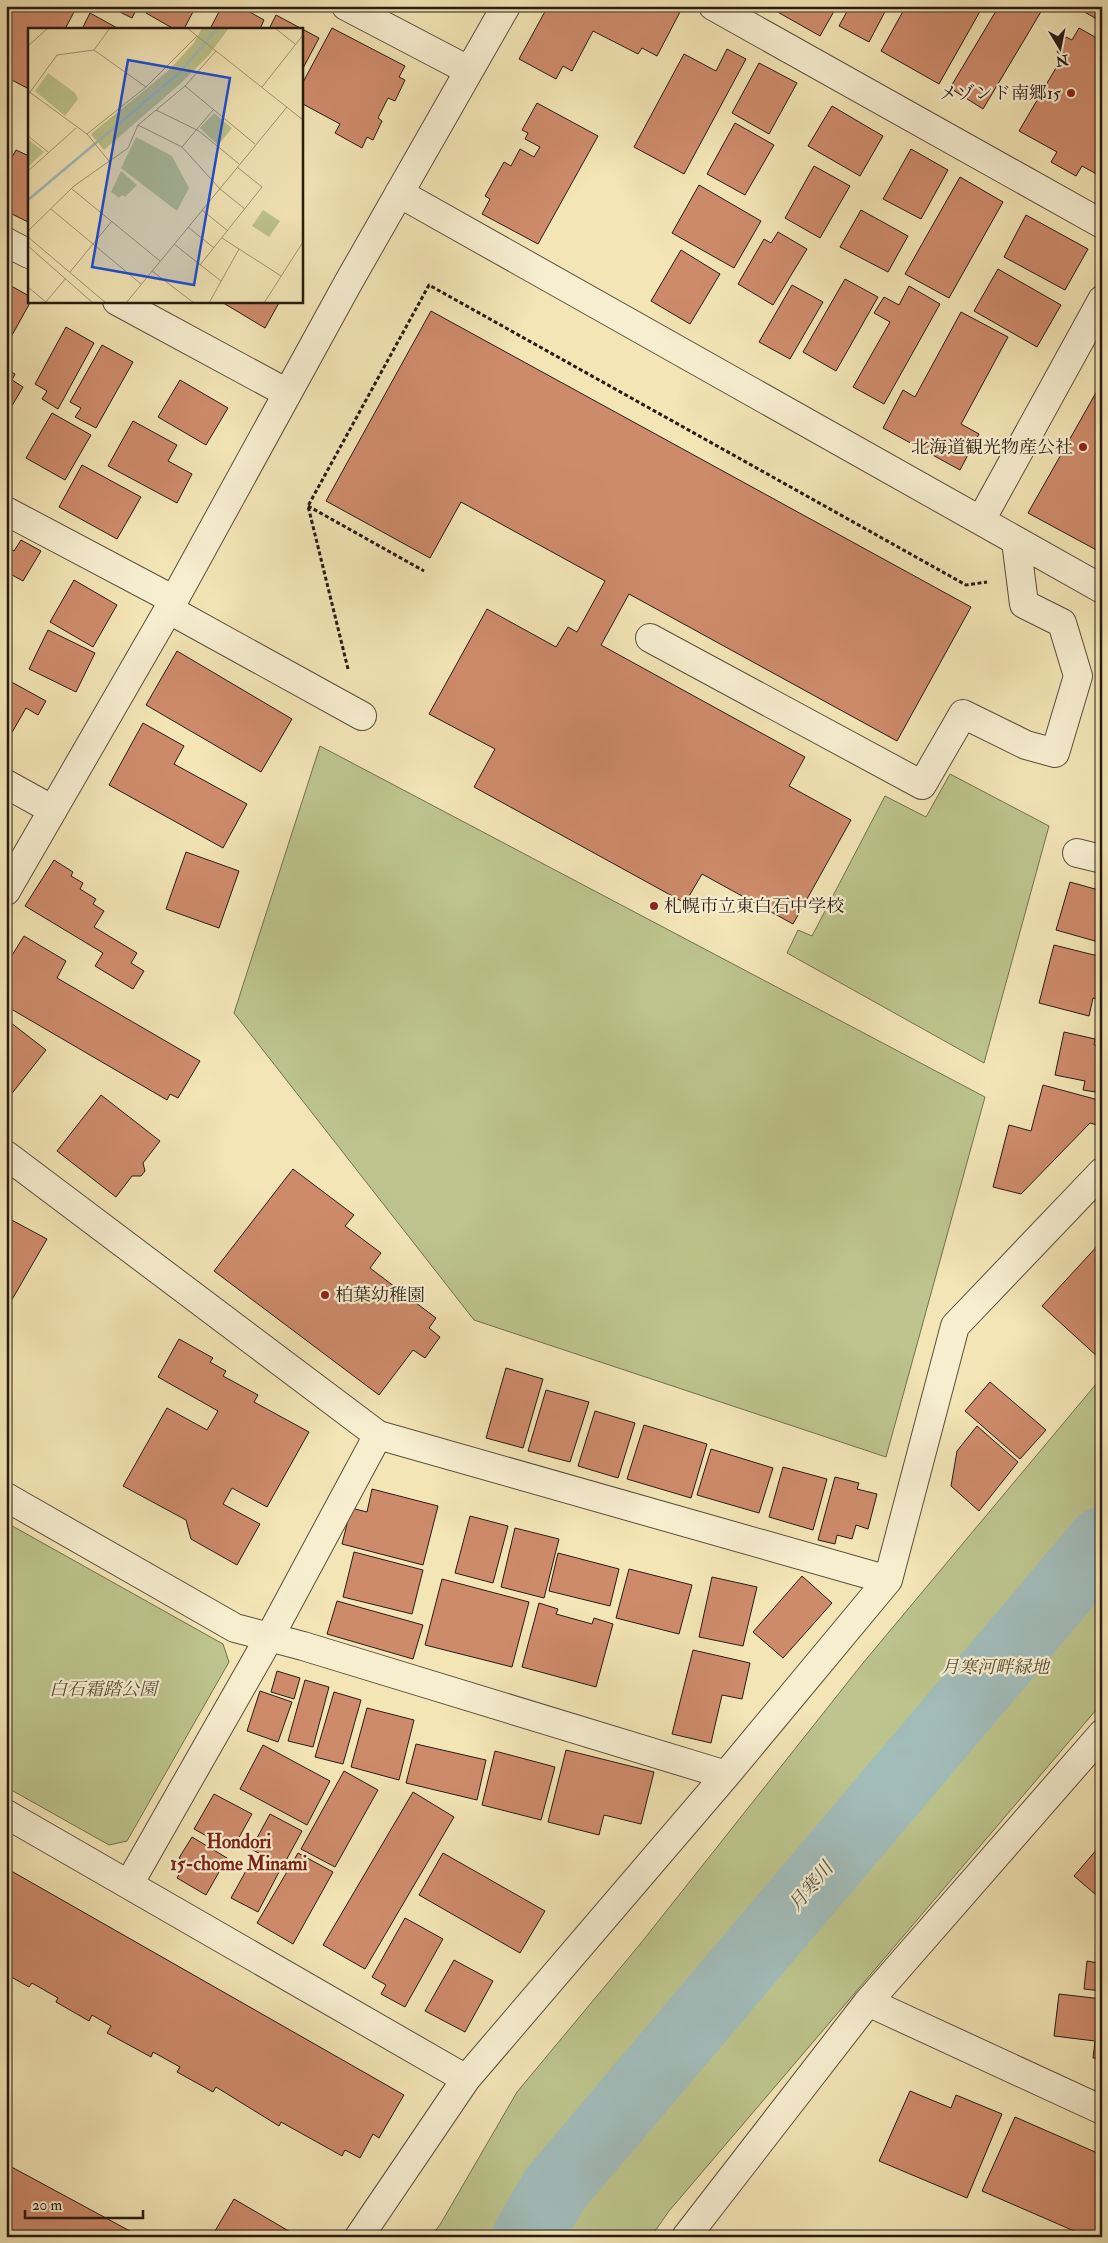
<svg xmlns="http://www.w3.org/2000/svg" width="1108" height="2243" viewBox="0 0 1108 2243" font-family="'IM FELL Double Pica','Noto Serif JP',serif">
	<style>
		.green { fill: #bdc48d; stroke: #727050 }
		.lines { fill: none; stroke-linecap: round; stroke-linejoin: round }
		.river { stroke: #a2bcba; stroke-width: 70 }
		.building { fill: #ce8b6c; stroke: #281b13 }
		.minor-casing { stroke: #5b4e3c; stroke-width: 30 }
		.path { stroke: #281b13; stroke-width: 3; stroke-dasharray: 4 2.5; stroke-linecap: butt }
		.minor { stroke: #f7eed0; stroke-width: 28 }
		.poi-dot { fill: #8f2418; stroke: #f7eed0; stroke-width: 2 }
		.labels { text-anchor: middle; stroke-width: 4.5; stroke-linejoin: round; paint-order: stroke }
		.poi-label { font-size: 18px; fill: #281b13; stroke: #f7eed0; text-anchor: end }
		.park-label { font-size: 18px; font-style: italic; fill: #554e38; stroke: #f7eed0 }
		.neighbourhood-label { font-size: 19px; font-weight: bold; fill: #7a1f14; stroke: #f7eed0 }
		.water-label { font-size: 19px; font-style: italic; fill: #53534d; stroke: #f7eed0 }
		.inset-river { fill: none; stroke: #a2bcba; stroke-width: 2.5 }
		.inset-road { fill: none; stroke: #a29475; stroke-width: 1 }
		.view { fill: #1d4ed8; fill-opacity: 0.15; stroke: #1d4ed8; stroke-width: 2.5 }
		.inset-edge { fill: none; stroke: #281b13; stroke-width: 2.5 }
	</style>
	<rect width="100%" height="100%" fill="#f3e5b6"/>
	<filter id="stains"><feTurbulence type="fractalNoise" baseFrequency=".004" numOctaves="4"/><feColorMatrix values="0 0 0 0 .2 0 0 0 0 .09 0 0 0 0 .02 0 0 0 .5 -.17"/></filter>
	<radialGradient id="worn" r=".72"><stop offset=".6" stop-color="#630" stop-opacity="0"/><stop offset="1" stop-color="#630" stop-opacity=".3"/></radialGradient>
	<path class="green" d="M320,746L985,1097L886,1457L474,1320L234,1013Z
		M950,774L1049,826L984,1063L787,953L798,930L812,936L885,796L926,817Z
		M1102,1377V1703L669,2211L651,2237H431L441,2223L517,2092L641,1943L863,1663Z
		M7,1523L223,1644L229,1662L127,1841L109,1845L6,1787Z"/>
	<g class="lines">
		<path class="river" d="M527,2237L555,2189L1102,1542"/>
	</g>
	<path class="building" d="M6,6H63L74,12L65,29H29V89L6,77Z
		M108,6H138L132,18Z
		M150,6H196L184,29H174L146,13Z
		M222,6H239L264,20L260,29H210Z
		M548,6H670L680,12L657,56L642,48L638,54L593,31L572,71L563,66L556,79L519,59Z
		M767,6H837L820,36Z
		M850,6H888L869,42L839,26Z
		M906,6H983L939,84L881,51Z
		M999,6H1036L1042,10L983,109L950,88Z
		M1074,6H1102V22Z
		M90,13L119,29H82Z
		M276,15L319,38L301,72V29H269Z
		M332,28L405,66L399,77L405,80L395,101L388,98L378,118L382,121L373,140L367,137L362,148L335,133L340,124L301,103V86Z
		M1079,28L1102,41V177L1082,166L1076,176L1051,162L1057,152L1019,131L1063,56L1057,52L1066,37L1072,40Z
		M727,49L746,59L684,174L634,147L684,54L716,71Z
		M759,63L797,83L769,134L732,113Z
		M537,103L598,136L538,244L482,214L490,199L485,196L504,162L511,166L520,149L534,157L540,147L525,139L528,133L522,130Z
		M832,106L883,136L860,176L808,146Z
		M735,123L774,145L745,195L707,174Z
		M911,149L948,170L921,219L883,199Z
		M16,150L29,156L28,222L6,211V168Z
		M814,166L850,186L820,238L785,218Z
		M960,177L1003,202L949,298L905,274Z
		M699,185L761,221L734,268L672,233Z
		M861,210L908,236L888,272L840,247Z
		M1026,215L1088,249L1065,290L1004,257Z
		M778,232L807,249L773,305L738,284L764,239L771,243Z
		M681,250L720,274L690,324L651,301Z
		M998,269L1061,305L1037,347L974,311Z
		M845,279L878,297L836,371L803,352Z
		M6,283L29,296V301H31L11,337L6,334Z
		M792,285L823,302L790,359L759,342Z
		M909,286L940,304L884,404L853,387L890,322L874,313L884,297L899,305Z
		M220,301H280L265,328Z
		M431,311L971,607L897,741L629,594L601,645L805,757L789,786L851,820L793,924L702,874L685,903L474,787L495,749L429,714L487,609L556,647L568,627L577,632L605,581L461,502L430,558L326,501Z
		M961,312L1008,337L961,424L979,434L960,470L883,428L903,390L915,397Z
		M66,327L94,343L58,409L42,399L47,391L35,384Z
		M102,345L133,362L96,428L75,417L81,408L70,402Z
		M6,369L15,374L12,380L23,387L6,416Z
		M180,380L228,408L206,445L158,417Z
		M1102,382V553L1028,513Z
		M52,413L91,435L65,480L26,458Z
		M133,421L177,445L168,461L192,474L177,503L108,466Z
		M82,465L141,497L117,539L59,507Z
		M21,540L41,551L23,581L12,575L6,584V546L14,551Z
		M74,580L117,605L93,647L50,622Z
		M48,630L95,653L76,692L29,669Z
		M177,651L292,719L261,772L146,705Z
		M6,679L46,701L38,715L26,708L6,743Z
		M143,723L184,746L174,764L247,804L223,848L109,785Z
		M186,852L239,871L219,928L166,909Z
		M54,860L73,872L71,876L83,883L80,889L96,899L93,904L104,911L94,927L137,953L131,963L144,971L133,989L95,966L103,953L25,906Z
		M1070,882L1102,891V943L1056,930Z
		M24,936L66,961L57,978L200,1061L178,1098L170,1094L167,1100L6,1006V965Z
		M1054,945L1102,957V1000L1093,998L1089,1016L1039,1003Z
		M6,1019L46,1050L6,1101Z
		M1064,1032L1095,1039L1094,1045L1102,1047V1093L1083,1090L1085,1081L1055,1075Z
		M1043,1085L1102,1101L1097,1125L1090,1123L1021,1194L993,1187L1009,1125L1031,1131Z
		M101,1095L160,1141L143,1163L145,1171L141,1176H132L116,1197L57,1151Z
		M293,1169L354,1215L345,1226L381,1253L370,1268L436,1318L429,1328L440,1337L425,1358L413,1350L379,1395L214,1271Z
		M6,1217L47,1239L6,1310Z
		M1101,1242L1102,1355L1099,1358L1042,1306Z
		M179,1339L213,1358L210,1362L226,1371L223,1376L258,1395L254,1402L309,1432L267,1507L232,1488L223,1504L260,1524L237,1565L191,1539L186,1520L123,1486L167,1408L207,1430L218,1411L158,1377Z
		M506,1368L543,1379L523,1448L486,1438Z
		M990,1382L1046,1430L1020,1459L965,1411Z
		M546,1390L589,1402L570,1462L528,1451Z
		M595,1411L635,1423L618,1478L578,1466Z
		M644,1425L707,1444L691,1498L627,1479Z
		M977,1426L1018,1462L979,1511L951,1486L957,1451Z
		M711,1449L773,1468L759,1513L697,1495Z
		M783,1467L827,1479L813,1530L769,1517Z
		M835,1477L859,1483L857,1489L877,1494L868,1529L856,1525L852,1539L837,1535L835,1544L818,1540Z
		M372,1489L438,1506L423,1565L342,1544L351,1508L367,1512Z
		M470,1516L508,1526L493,1583L455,1573Z
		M515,1528L559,1539L544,1598L501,1587Z
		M354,1552L423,1570L412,1614L343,1597Z
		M558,1553L619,1569L610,1606L549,1591Z
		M629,1569L692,1585L679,1634L616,1618Z
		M802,1576L832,1603L783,1658L753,1632Z
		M712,1577L757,1587L743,1646L699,1637Z
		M442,1579L529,1602L512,1667L425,1645Z
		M337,1601L423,1625L413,1659L327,1634Z
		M539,1603L558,1609L556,1614L592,1624L594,1618L613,1624L596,1687L522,1667Z
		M693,1650L750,1663L742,1699L722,1695L711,1743L672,1734Z
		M277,1671L300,1678L294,1699L271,1692Z
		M305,1680L329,1687L313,1747L288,1741Z
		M260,1691L292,1702L278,1742L247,1731Z
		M334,1692L361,1700L343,1764L315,1757Z
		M367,1708L414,1720L399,1780L351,1767Z
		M416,1744L486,1760L477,1800L406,1783Z
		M263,1745L330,1781L307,1825L240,1789Z
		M566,1750L654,1772L641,1824L604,1815L599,1835L548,1822Z
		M495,1751L555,1767L541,1820L482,1805Z
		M344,1771L378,1790L335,1867L301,1849Z
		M413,1792L454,1817L365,1969L323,1945Z
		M214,1794L252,1814L232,1850L194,1829Z
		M270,1814L302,1831L283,1866L251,1849Z
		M192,1837L227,1858L206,1895L177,1878L186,1862L179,1858Z
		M1098,1848L1102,1851V1900L1074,1876Z
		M298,1853L333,1872L293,1944L257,1923Z
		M443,1853L545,1911L520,1953L419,1895Z
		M253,1858L279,1872L258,1912L231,1898Z
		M6,1868L404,2095L379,2138L373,2134L360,2158L345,2150L342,2156L281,2122L279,2126L216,2087L213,2092L177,2072L180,2067L153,2052L151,2057L107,2033L111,2026L92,2015L89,2021L56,2002L58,1998L32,1983L29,1987L6,1974Z
		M405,1918L443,1939L405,2007L381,1994L386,1985L372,1977Z
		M1100,1948H1102V1991L1084,1989L1087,1961L1098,1963Z
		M454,1960L493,1981L465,2032L425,2011Z
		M1059,1994L1102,1999V2059L1093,2058L1095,2041L1054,2036Z
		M910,2091L951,2108L956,2095L1002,2114L967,2198L879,2161Z
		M1015,2117L1102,2155V2237H1088L982,2191Z
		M6,2164L141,2237H6Z
		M234,2199L299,2237H225L215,2231Z"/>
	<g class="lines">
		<g class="minor-casing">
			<path id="minor" d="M346,6L468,70
				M713,6L1102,224
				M399,193L1102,589
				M6,242L29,254
				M117,301L287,393
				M6,511L174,600
				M981,520L1102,300
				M168,609L362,716
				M650,638L922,785L963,714L1026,745L1055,753L1078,676L1062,623L1024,604L1016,541
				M6,784L53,810
				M1077,853L1102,859
				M6,891L174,600L348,283L506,6
				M6,1155L378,1435L888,1580
				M6,1497L235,1628L303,1646L726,1775
				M6,1814L466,2079
				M129,1884L269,1638L378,1435
				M868,2002L1102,2110
				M359,2237L466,2079L726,1775L888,1580L955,1326L1102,1172
				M686,2237L868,2002L1102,1734"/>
		</g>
		<path class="path" d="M308,506L424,571
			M348,669L308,506L429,285L966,585L987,582"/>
		<use href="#minor" class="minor"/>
	</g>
	<g class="poi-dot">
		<circle cx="1071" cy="93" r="5"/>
		<circle cx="1083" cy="447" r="5"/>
		<circle cx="654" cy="906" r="5"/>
		<circle cx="325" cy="1295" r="5"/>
	</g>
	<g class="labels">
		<g class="poi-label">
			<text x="1061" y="99">メゾンド南郷15</text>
			<text x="1073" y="453">北海道観光物産公社</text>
			<text x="664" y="912" text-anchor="start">札幌市立東白石中学校</text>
			<text x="335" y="1301" text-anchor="start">柏葉幼稚園</text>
		</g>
		<g class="park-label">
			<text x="995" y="1673">月寒河畔緑地</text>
			<text x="103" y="1695">白石霜踏公園</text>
		</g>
		<g class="neighbourhood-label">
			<text x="239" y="1848">Hondori<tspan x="239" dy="22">15-chome Minami</tspan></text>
		</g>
		<g class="water-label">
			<text transform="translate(810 1886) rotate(-50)" y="7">月寒川</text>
		</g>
	</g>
	<g transform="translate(28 28)">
		<rect width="275" height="275" fill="#f3e5b6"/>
		<path d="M174,0H201L181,27L152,56L76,122L63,106L140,43L166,15ZM20,45L47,65L50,71L37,88L7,63ZM186,85L204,100L190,117L172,100ZM108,109L144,128L161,160L149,183L93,140ZM0,111L16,124L0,139ZM93,143L109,157L97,169L94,167L91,170L83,164ZM235,182L252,193L241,209L224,198Z" fill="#bdc48d"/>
		<path class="inset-river" d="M0,172L150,46L190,0"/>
		<path class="inset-road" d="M159,0L275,92M247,0L267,16M0,18L20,0M66,22L118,59M157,58L227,116M234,59L275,7M0,63L59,106L118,59L169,8M0,67L29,27L66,22L82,0M128,82L171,103L211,136M110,97L154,119L192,161L217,181M59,106L81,133M0,108L20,124M154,119L185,82M0,143L48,100M44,161L132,233M23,181L113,256M174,182L200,203M160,199L186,220M0,203L46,158L100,120L110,97L157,58L188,23M0,209L78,275M194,210L253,248M146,216L193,253M0,218L65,275M172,237L234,159L209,139M124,243L166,275M42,244L84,193M0,259L19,275M17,275L38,250M98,275L259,79M181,275L211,221M236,275L275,214"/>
		<path class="view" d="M100,32L202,50L166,257L64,239Z"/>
		<rect width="275" height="275" class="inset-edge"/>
	</g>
	<rect width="1108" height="2243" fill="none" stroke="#f3e5b6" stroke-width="25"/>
	<rect x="8" y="8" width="1093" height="2228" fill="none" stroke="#281b13" stroke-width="2.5"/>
	<rect x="12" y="12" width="1083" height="2218" fill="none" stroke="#281b13"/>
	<g transform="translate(1060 48) rotate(170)" stroke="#f7eed0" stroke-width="4" paint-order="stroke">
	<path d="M0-4L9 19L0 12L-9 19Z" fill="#281b13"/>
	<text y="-8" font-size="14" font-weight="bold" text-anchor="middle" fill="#281b13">N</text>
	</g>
	<path d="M25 2210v8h118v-8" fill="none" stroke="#281b13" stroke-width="2.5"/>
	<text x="32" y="2210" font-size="15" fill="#281b13" stroke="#f7eed0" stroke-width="4" paint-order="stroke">20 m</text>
	<rect width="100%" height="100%" filter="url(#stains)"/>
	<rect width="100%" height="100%" fill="url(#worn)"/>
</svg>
